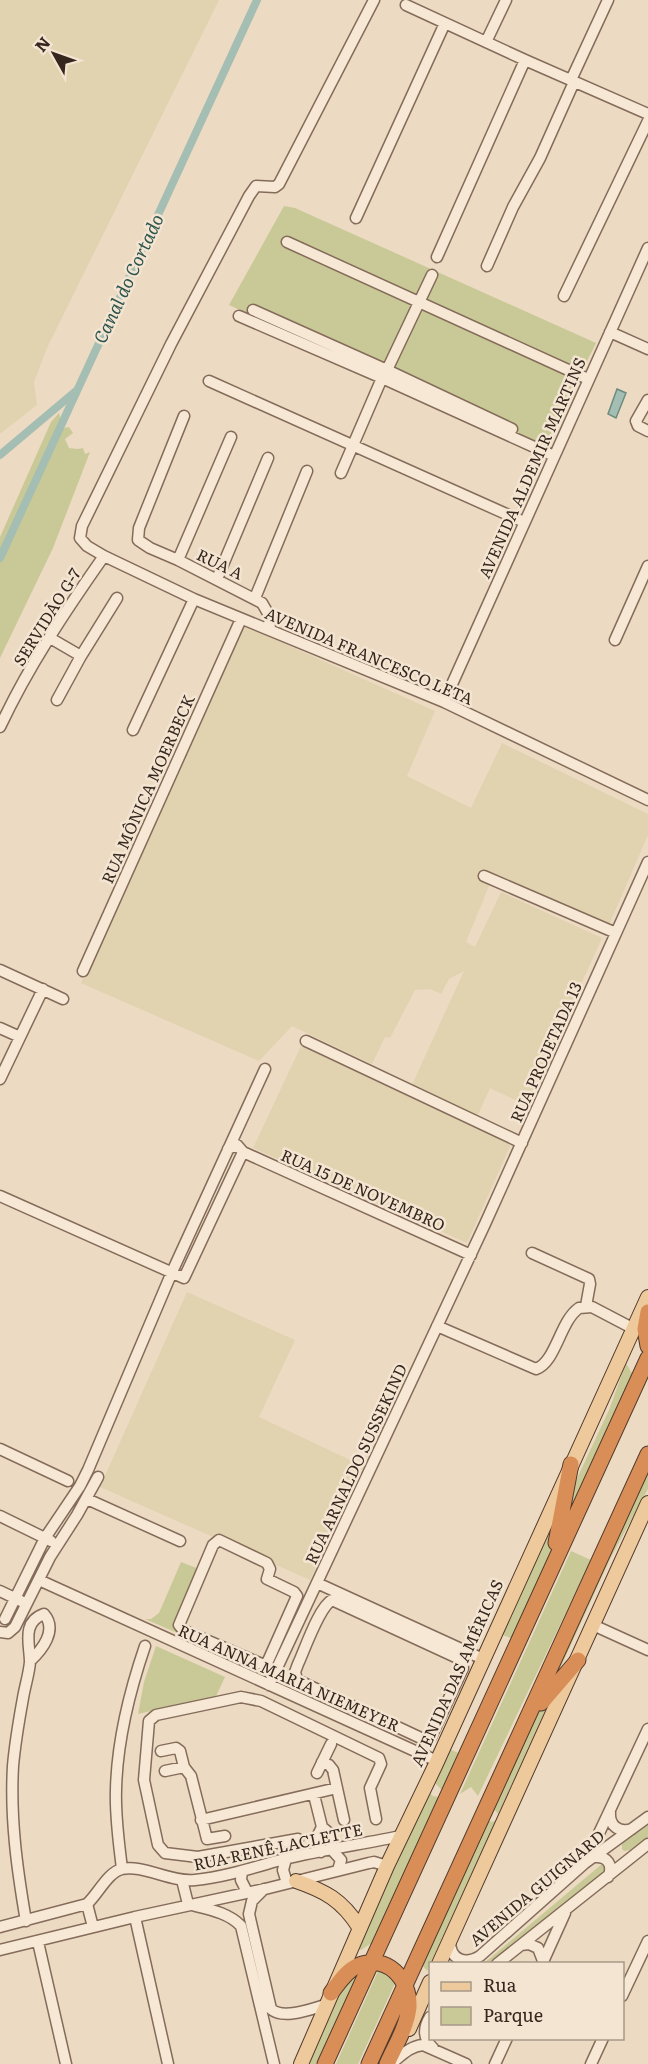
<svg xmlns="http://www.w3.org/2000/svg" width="648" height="2064" viewBox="0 0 648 2064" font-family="Literata,serif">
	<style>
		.farmland { fill: #e1d3b0 }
		.green { fill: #c9c997 }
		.water { fill: #a4beb3; stroke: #6c8c80; stroke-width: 1.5 }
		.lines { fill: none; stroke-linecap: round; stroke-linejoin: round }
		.canal { stroke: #a4beb3; stroke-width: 8 }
		.minor-casing { stroke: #846b5a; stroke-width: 13 }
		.major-casing { stroke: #523b2e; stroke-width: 16 }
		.highway-casing { stroke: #523b2e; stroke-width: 17 }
		.minor { stroke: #f7e8d5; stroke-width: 10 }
		.major { stroke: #eec99b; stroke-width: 14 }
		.highway { stroke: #d88e56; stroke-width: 15 }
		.labels { text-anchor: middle; stroke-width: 5; stroke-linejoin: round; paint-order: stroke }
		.street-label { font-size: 16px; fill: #35261e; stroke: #f3e5d1 }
		.water-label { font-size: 18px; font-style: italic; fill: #2d544d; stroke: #f3e5d1 }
	</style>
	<rect width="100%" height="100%" fill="#ecdac2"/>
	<path class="farmland" d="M0,0H219L47,348L34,382L37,405L0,434Z
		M243,625L435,711L407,776L471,808L502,743L648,814V835L609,925L505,879L491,881L466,942L475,947L501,892L602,938L526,1105L490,1088L477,1117L411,1087L464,971L449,979L441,994L430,989L415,990L390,1038L385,1037L372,1064L292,1026L259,1061L81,983Z
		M301,1046L511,1144L467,1243L253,1148Z
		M187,1292L295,1340L259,1417L363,1466L310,1580L100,1487Z"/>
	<path class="green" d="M284,206L295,208L596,343L544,448L229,305Z
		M59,413L63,428L69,427L73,433L65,439L69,448L78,449L83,448L85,454L90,452L53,548L0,658V537L51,422Z
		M626,1363L631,1372L639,1371L563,1536L573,1487L609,1410Z
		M648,1464V1489L610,1559L552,1686L541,1699Z
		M561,1505L551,1551L536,1584L528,1610L511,1638L500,1634Z
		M571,1551L591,1560L478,1796L471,1787L460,1794Z
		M181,1562L199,1569L179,1633L182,1635L145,1619H151L159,1613Z
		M156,1646L225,1677L216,1696L138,1714L144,1682Z
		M550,1701L498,1814L495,1810L489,1812L512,1769L538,1712Z
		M449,1749L463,1755L443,1791L434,1782Z
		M429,1792L433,1796L439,1797L374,1946L370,1944L361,1950L358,1949Z
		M486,1818L491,1822L497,1820L427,1971L423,1966H418Z
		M648,1822V1837L630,1850L624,1851L622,1849V1844Z
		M602,1864H606V1874L491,1963L483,1964Z
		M379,1969L396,1981L358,2064H336Z
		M363,1970L316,2064H307C321,2033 332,1988 363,1970Z"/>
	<path class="water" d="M617,389L626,393L616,418L608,414Z"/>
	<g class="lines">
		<path class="canal" d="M0,455L76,391
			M0,558L257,0"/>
		<g class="minor-casing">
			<path id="minor" d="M374,0L279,184L275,187L256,186L249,196L171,344L82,526L80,538L87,546L104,556L194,599L444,702L648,800
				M406,5L525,60L648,114
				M486,42L506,0
				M571,80L608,0
				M356,218L445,23
				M287,242L588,379
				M437,257L525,60
				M487,266L513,207L540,158L574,82
				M564,296L648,121
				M253,310L387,370L512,429
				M239,316L382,378L554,456
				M610,332L648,349
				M387,370L432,275
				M209,381L524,522
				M648,400L636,421L638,426L648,431
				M184,416L139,528L138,540L150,548L178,560L262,603L269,615L270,630
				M341,473L382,378
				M178,560L231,437
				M217,579L268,458
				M255,598L307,471
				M50,638L81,656L117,598
				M615,640L648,566
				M57,700L81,656
				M444,702L648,248
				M0,727C28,667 66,610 104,556
				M133,730L194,599
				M484,876L616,933
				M0,970L63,999
				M83,971L241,619
				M0,1028L20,1037
				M306,1041L522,1143
				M0,1079L43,989
				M243,1152L471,1255
				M0,1196L184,1278L243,1152L237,1145L228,1149
				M532,1253L589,1279L590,1284L586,1306
				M437,1326L536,1369C556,1362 560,1321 579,1308L592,1307L634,1329
				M0,1449L68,1481
				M87,1499L180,1541
				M0,1516L51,1541
				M219,1540L267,1563L270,1569L267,1579L294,1592L297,1596L268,1661L264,1665L183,1630L179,1625L213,1545Z
				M39,1580L437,1761
				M317,1583L483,1659
				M0,1591L21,1601
				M332,1600L462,1660L463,1668L431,1737L423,1739L297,1680L295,1672L298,1664C305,1649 319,1607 332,1600Z
				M5,1619L45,1538L80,1486L88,1470L172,1272L265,1069
				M593,1625L648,1650
				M0,1632L8,1633L15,1627L50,1557L77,1515L98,1477
				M269,1685L485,1224L648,862
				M161,1751L176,1748L180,1751L184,1767L191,1776L207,1839L225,1836
				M322,1762L329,1765L333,1770L344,1820
				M165,1771L184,1767
				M317,1773L331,1744
				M314,1795L322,1827
				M610,1812C609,1826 619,1833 632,1829
				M201,1820L337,1788
				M298,1839L198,1857L165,1853L158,1845L144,1780L149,1721L156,1715L241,1697L261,1701L379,1758L381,1764L370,1788L376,1819
				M321,1852L318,1835L322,1827L328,1832L332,1850L341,1860L338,1870
				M595,1857C607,1856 614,1865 608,1877
				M286,1859L283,1870L287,1883
				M585,1863L648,1729
				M122,1869C119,1843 115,1817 116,1790C117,1740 129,1693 145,1646
				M242,1871L241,1880L247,1892
				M182,1880L188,1904C207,1909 228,1912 241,1926L274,2064
				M264,1889L252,1901L249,1914L271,2009C283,2020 311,2009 325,2005
				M87,1904L93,1927
				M135,1917L168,2064
				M26,1921C17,1869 10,1818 13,1766C15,1743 19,1720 23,1698C25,1686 29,1674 30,1662C30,1645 21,1622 44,1614C58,1630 42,1650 30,1661
				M0,1927L87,1904C98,1894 108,1872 122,1869C142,1864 172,1883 195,1880C225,1877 255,1867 284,1859C322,1850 362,1844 401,1836
				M450,1941C450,1960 465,1965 480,1956L585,1863L648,1817
				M38,1942L66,2064
				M521,1945L529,1944L538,1948L543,1961
				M0,1950L135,1917L265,1889L369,1863L374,1862L387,1866
				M497,1964L648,1844
				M542,1964L565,1913
				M622,1996L648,1941
				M430,2017C423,2028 423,2039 433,2048
				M392,2063C401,2056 410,2046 423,2045L466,2064
				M495,2064L507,2038
				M591,2064L603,2038"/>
		</g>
		<g class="major-casing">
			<path id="major" d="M296,1881C325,1891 342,1900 359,1927
				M439,1964L648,1503
				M409,2029L430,1982
				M301,2064L387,1866L435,1766L648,1297"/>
		</g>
		<g class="highway-casing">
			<path id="highway" d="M648,1312L645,1329L648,1346
				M556,1543L571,1464
				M541,1703L578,1660
				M331,1993C338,1984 346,1971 357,1966C387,1953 410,1979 409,2007C407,2027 395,2046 387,2064
				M325,2064L648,1358
				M369,2064L648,1454"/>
		</g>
		<use href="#minor" class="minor"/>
		<use href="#major" class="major"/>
		<use href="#highway" class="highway"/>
	</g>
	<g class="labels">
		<g class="street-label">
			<text transform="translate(532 468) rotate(-66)" y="6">AVENIDA ALDEMIR MARTINS</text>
			<text transform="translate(220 564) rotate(26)" y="6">RUA A</text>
			<text transform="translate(47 617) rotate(-58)" y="6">SERVIDÃO G-7</text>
			<text transform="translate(369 656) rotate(23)" y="6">AVENIDA FRANCESCO LETA</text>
			<text transform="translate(148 789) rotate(-66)" y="6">RUA MÔNICA MOERBECK</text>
			<text transform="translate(546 1052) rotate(-66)" y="6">RUA PROJETADA 13</text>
			<text transform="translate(363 1190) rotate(24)" y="6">RUA 15 DE NOVEMBRO</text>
			<text transform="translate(356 1464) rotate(-65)" y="6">RUA ARNALDO SUSSEKIND</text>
			<text transform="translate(457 1673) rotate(-66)" y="6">AVENIDA DAS AMÉRICAS</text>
			<text transform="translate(289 1678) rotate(24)" y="6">RUA ANNA MARIA NIEMEYER</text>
			<text transform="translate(278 1847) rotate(-12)" y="6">RUA RENÊ LACLETTE</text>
			<text transform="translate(537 1888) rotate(-40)" y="6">AVENIDA GUIGNARD</text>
		</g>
		<g class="water-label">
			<text transform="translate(129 279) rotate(-65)" y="6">Canal do Cortado</text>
		</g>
	</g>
	<rect x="429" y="1962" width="195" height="78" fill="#f3e5d1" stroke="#a79989" stroke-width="1.5"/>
	<rect x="441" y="1982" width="30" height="9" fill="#eec99b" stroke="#a79989" stroke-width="1.5"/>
	<text x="483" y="1992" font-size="18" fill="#35261e">Rua</text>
	<rect x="441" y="2007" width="30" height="18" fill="#c9c997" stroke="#a79989" stroke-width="1.5"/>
	<text x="483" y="2022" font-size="18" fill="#35261e">Parque</text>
	<g transform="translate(54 54) rotate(310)" stroke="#f3e5d1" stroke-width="4.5" paint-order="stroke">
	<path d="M0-4.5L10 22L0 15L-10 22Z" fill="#35261e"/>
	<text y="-9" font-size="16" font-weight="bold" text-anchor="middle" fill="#35261e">N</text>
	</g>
</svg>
